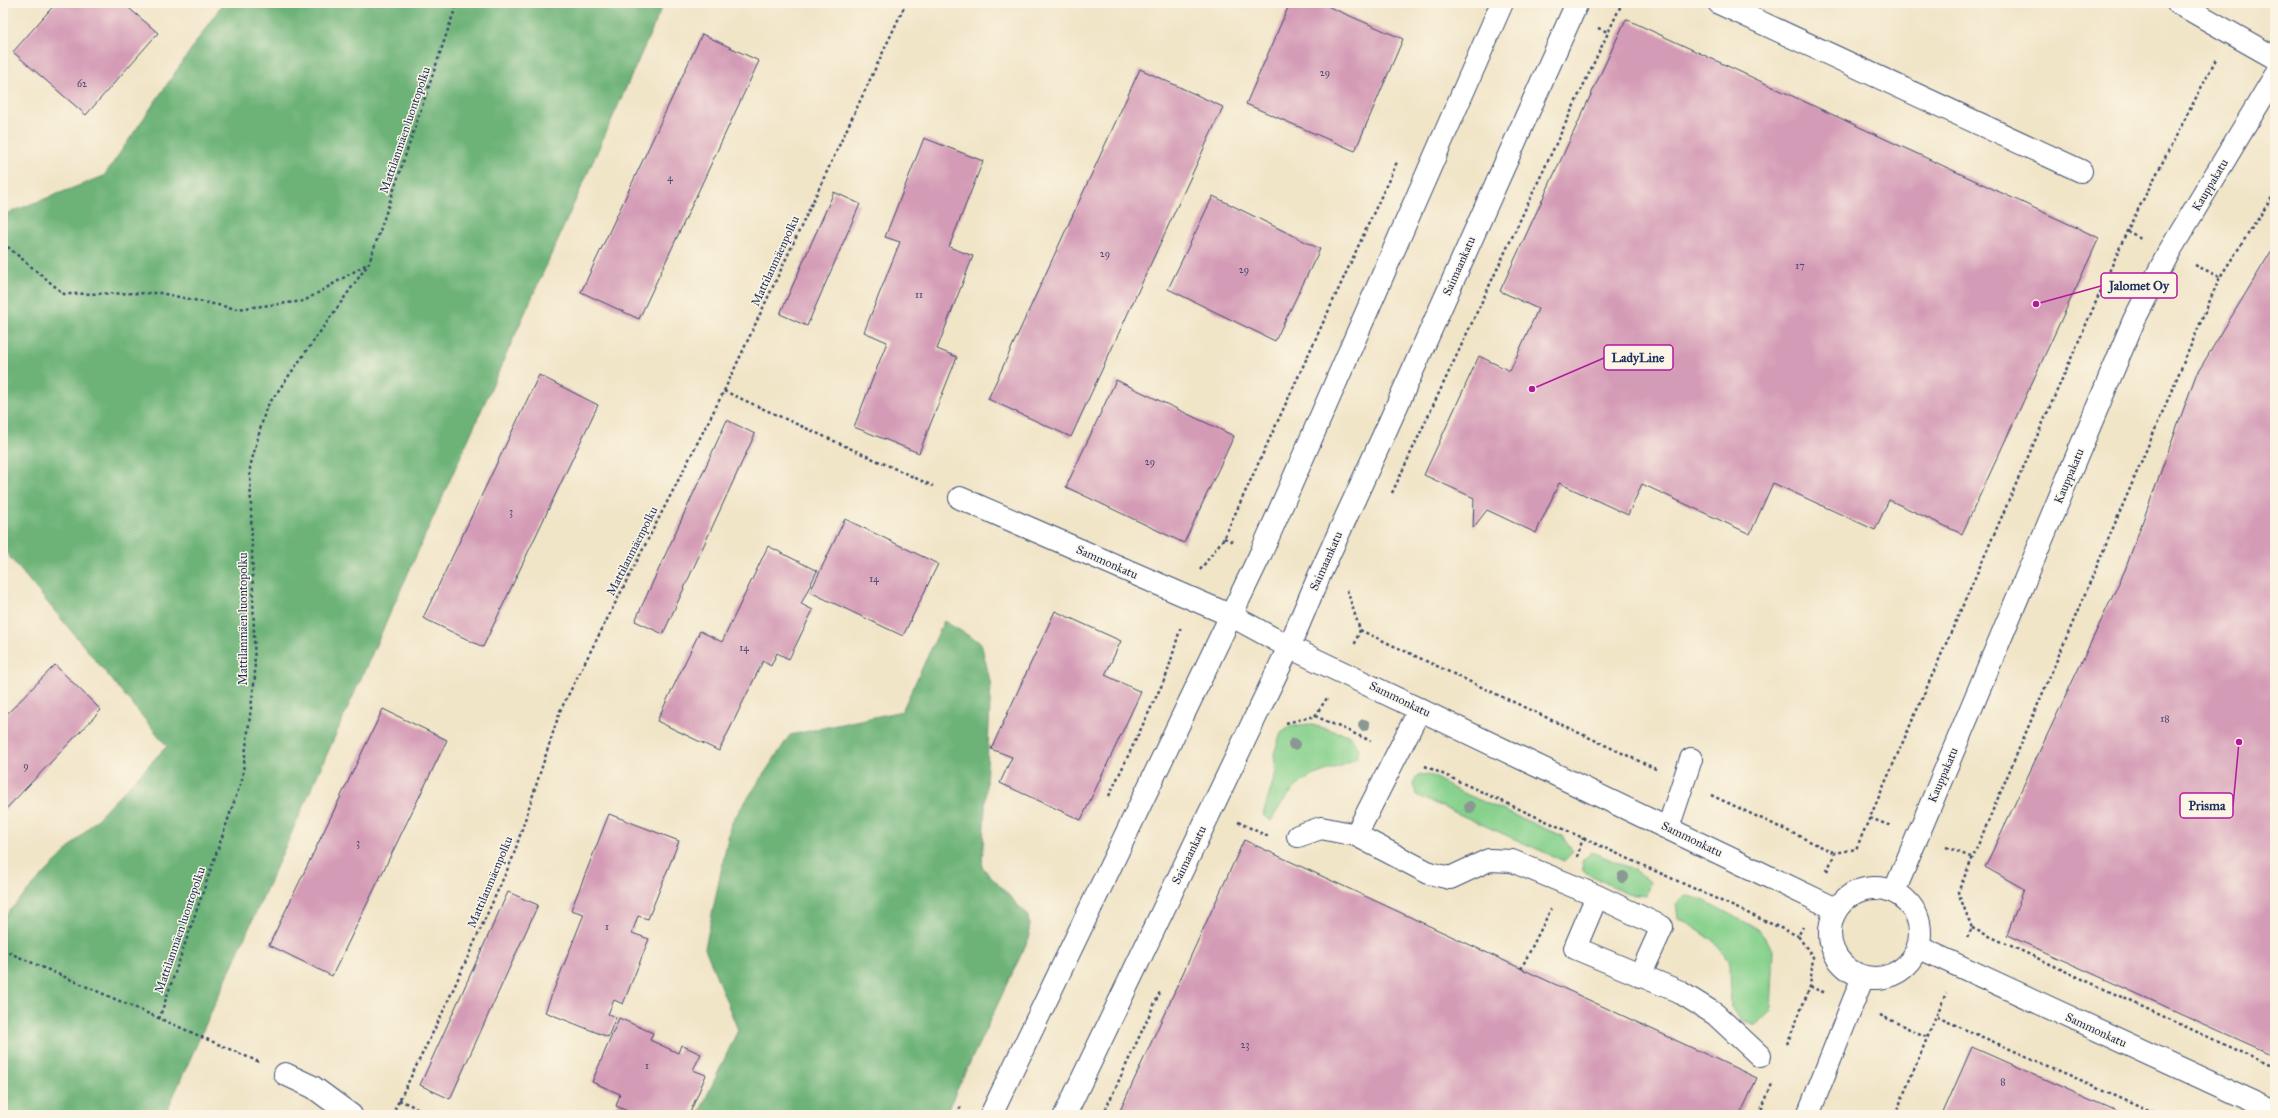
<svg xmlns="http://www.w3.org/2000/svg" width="2278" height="1118" viewBox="0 0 2278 1118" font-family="'IM FELL Great Primer',serif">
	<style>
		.green { fill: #87d18d; stroke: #518076 }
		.forest { fill: #6db378; stroke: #44716b }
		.building { fill: #d49bb6 }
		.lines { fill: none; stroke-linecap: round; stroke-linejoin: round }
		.minor-casing { stroke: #3b4a6e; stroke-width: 24 }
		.major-casing { stroke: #3b4a6e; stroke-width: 24 }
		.path { stroke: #3b4a6e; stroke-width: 2.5; stroke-dasharray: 3 3; stroke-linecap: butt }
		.minor { stroke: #fff; stroke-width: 22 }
		.major { stroke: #fff; stroke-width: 22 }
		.tree { fill: #8a9794 }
		.labels { text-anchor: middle; stroke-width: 3; stroke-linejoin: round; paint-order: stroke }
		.number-label { font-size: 10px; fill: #494a74 }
		.street-label { font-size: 12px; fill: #1b2f5e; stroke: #fcf5e5 }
		.leader { fill: none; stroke: #b5179e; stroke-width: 1.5 }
		.callout-dot { fill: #b5179e; stroke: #fcf5e5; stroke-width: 1.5 }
		.callout { fill: #fcf5e5; stroke: #b5179e; stroke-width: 1.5 }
		.callout-label { font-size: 13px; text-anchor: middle; font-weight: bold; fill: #1b2f5e }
	</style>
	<rect width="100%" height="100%" fill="#fcf5e5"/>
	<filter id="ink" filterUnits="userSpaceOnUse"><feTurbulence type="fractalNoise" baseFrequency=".025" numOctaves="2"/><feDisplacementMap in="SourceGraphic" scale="8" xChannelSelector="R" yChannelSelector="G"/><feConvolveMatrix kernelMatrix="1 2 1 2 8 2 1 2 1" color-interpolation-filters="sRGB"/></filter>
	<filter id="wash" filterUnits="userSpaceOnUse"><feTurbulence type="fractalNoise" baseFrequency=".012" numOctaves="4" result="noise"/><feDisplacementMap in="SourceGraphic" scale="16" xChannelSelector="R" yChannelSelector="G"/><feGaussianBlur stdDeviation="0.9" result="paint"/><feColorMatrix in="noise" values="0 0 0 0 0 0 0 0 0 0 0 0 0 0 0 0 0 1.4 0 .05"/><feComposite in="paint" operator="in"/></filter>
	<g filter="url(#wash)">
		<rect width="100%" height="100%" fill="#f1e5c8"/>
		<path class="green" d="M1309,724L1348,735L1359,748L1357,758C1341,768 1321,770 1305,780C1290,790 1280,805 1271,821L1263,815L1276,772L1274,754L1281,733L1291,726Z
			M1419,774L1433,776L1454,789L1562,836L1573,852L1564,861L1416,795L1413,783Z
			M1592,852L1635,870L1650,882L1646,896L1627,894L1583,871L1582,861Z
			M1685,895L1703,900L1758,929L1774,950L1771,1011L1757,1025L1741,1020L1731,1008L1730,963L1714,941L1678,917L1676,904Z"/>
		<path class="forest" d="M223,3H664L165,1115H3V921L8,912L167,746L3,549V215L104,176Z
			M944,621L981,643L991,685L982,867L1028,916L1030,936L945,1115H698L738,1030L705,948L731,823L790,735L902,711Z"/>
		<g id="blocks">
			<path class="building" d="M56,3H123L158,33L86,115L13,52Z
				M1290,3H1320L1403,39L1355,151L1246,104Z
				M1626,19L2099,238L1962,534L1889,500L1875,530L1773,483L1750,534L1642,484L1628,515L1559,483L1536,533L1487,510L1473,528L1474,498L1424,475L1479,356L1510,371L1538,309L1500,291Z
				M702,34L759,61L639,319L581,292Z
				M1140,69L1223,107L1071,437L988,399Z
				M924,138L983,161L949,247L973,256L937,349L957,357L919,453L854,427L887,342L864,332L900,242L885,237Z
				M834,192L860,204L807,326L780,314Z
				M1213,196L1320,249L1275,341L1168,289Z
				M2275,245V1056L2007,935L2024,889L1985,867L2125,570L2196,375Z
				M539,375L598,405L483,647L423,618Z
				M1116,380L1234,436L1184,543L1066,487Z
				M727,420L755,434L663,634L635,621Z
				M845,519L938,564L903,636L810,592Z
				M768,546L817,571L801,604L813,610L789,659L777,653L771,666L763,661L719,751L657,721L700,631L722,642Z
				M1055,611L1121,641L1105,675L1141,692L1081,820L1000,783L1012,757L991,749Z
				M55,665L101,710L3,812V718Z
				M383,709L447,740L332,976L269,945Z
				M609,814L679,841L648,919L638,916L632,933L649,939L623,1004L614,1000L608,1014L616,1017L608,1037L545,1012L584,914L571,910Z
				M1244,840L1757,1078L1740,1115H1118Z
				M508,892L538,905L450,1099L420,1085Z
				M619,1018L653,1033L650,1040L678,1053L681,1045L701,1054L693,1070L706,1075L689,1115H636L616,1106L620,1094L592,1082Z
				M1972,1047L2125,1115H1942Z"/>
		</g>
	</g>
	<g filter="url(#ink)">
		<use href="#blocks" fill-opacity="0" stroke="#3b4a6e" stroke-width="1"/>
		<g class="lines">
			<g class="minor-casing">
				<path id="minor" d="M1719,3L2081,171
					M2178,3L2275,58
					M960,498L1232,616L1289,647L1836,909
					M1668,828L1691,759
					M1356,835L1420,709
					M1298,836L1321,828L1356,835L1429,873L1450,878L1489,860L1512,861L1597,896L1662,927L1640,976
					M1830 933a45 45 0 1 1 90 0a45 45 0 1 1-90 0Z
					M1894,892L2134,320L2169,252L2275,76
					M1597,896L1575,948L1678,991L1715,1014L1760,1056
					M1918,947L2275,1112
					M285,1074L313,1087L351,1115
					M1808,1115L1863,977"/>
			</g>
			<g class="major-casing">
				<path id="major" d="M991,1115L1261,553L1502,3
					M1065,1115L1289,647L1319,576L1386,430L1577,3"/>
			</g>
			<path class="path" d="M1598,28L1608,32
				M2127,231L2143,239
				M3,243L64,294L160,293L237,309L304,301L367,264
				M2195,265L2220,277
				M724,391L933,486
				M1392,493L1622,3
				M1224,538L1234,542
				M1200,570L1224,538L1397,162
				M1347,590L1360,630L1354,646
				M1360,630L1656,769
				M1315,716L1371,741
				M1286,723L1315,716L1327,698
				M1425,766L1798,936
				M1711,795L1835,853
				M1109,796L1167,674L1181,626
				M1870,818L1891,826
				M1238,822L1269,837
				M1946,847L1973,858
				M1577,857L1583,838
				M1827,871L1835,853L1856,849L2127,231L2216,59
				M1972,928L2275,1068
				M1967,938L1972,928L1958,892L2220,277L2275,193
				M3,950L259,1062
				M1521,969L1551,909
				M1810,987L1826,993
				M1880,1015L1929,1038
				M1937,1017L2160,1115
				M159,1019L242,779L255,676L250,467L266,408L369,263L457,3
				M1787,1044L1810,987L1813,957L1798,936L1803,927
				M399,1100L432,1115
				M392,1115L442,1014L513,857L560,711L724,391L906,3
				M957,1115L961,1106
				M1103,1115L1160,992
				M1759,1115L1772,1084
				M1895,1115L1946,993"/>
			<use href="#minor" class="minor"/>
			<use href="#major" class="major"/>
		</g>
		<g class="tree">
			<circle cx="1364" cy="725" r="6"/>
			<circle cx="1294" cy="744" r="6"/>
			<circle cx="1470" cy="807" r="6"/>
			<circle cx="1623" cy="877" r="6"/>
		</g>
	</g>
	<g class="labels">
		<g class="number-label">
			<text x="1325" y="76">29</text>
			<text x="82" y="87">62</text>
			<text x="670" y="181">4</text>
			<text x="1105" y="257">29</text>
			<text x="1800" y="269">17</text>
			<text x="1244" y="273">29</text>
			<text x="919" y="298">11</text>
			<text x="1150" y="465">29</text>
			<text x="511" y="515">3</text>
			<text x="874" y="582">14</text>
			<text x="744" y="651">14</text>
			<text x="2165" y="722">18</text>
			<text x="26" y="769">9</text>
			<text x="358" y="846">3</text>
			<text x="607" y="930">1</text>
			<text x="1245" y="1048">23</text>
			<text x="647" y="1069">1</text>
			<text x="2003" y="1085">8</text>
		</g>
		<g class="street-label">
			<text transform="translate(405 130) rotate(-71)" y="4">Mattilanmäen luontopolku</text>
			<text transform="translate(2210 185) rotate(-59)" y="4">Kauppakatu</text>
			<text transform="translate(775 261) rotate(-65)" y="4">Mattilanmäenpolku</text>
			<text transform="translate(1459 266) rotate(-66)" y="4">Saimaankatu</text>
			<text transform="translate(2069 476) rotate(-67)" y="4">Kauppakatu</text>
			<text transform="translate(632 551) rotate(-63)" y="4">Mattilanmäenpolku</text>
			<text transform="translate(1326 561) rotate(-66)" y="4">Saimaankatu</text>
			<text transform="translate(1107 562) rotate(24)" y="4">Sammonkatu</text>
			<text transform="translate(243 619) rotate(-90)" y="4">Mattilanmäen luontopolku</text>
			<text transform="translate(1400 699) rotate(26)" y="4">Sammonkatu</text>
			<text transform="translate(1943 775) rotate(-67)" y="4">Kauppakatu</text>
			<text transform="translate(1692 839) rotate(26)" y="4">Sammonkatu</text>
			<text transform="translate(1189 855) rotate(-64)" y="4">Saimaankatu</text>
			<text transform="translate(490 882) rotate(-67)" y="4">Mattilanmäenpolku</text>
			<text transform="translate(180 930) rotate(-71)" y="4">Mattilanmäen luontopolku</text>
			<text transform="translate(2096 1030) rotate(25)" y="4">Sammonkatu</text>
		</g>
	</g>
	<path class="leader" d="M2036 304L2101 286M1532 389L1604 358M2239 742L2233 806"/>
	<g class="callout-dot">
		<circle cx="2036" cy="304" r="4"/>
		<circle cx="1532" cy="389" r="4"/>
		<circle cx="2239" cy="742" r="4"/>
	</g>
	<g class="callout">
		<rect x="2101" y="273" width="76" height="25" rx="4"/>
		<rect x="1604" y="345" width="69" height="25" rx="4"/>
		<rect x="2180" y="793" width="53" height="25" rx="4"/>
	</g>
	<g class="callout-label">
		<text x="2139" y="290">Jalomet Oy</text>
		<text x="1638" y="362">LadyLine</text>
		<text x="2207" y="810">Prisma</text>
	</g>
	<rect width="2278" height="1118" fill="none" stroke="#fcf5e5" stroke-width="16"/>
</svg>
